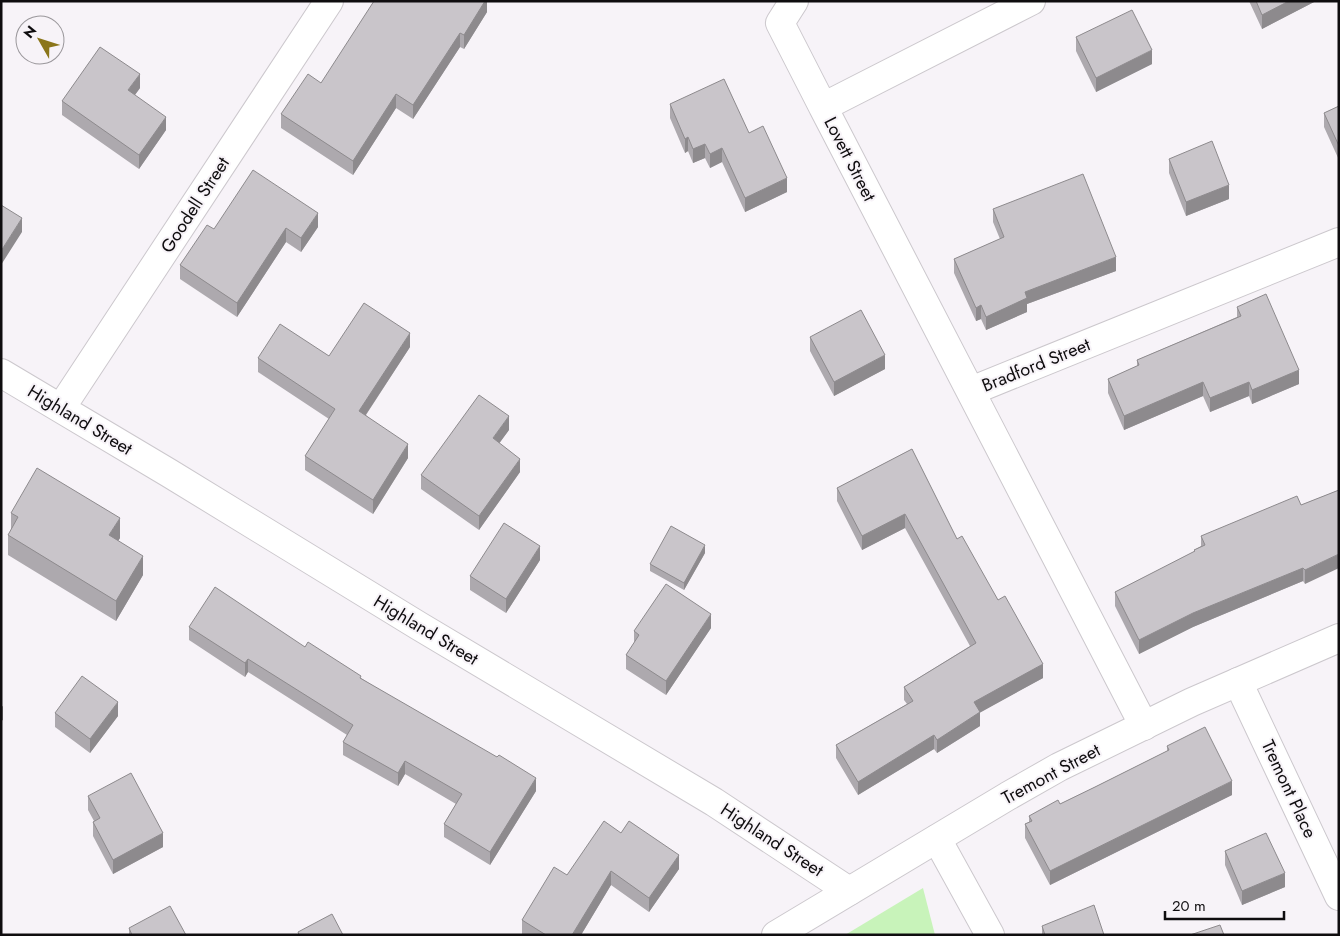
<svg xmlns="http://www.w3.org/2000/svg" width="1340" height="936" viewBox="0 0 1340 936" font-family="Jost,sans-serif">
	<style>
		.green { fill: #c8f3ba }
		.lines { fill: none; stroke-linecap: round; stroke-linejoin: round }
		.minor-casing { stroke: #ccc8cd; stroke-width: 30 }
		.tertiary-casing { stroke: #ccc8cd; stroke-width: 30 }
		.minor { stroke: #fff; stroke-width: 28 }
		.tertiary { stroke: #fff; stroke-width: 28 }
		.wall { fill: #ada9ae }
		.shaded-wall { fill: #8d8a8d }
		.building { fill: #c9c5ca; stroke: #8d8a8d }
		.labels { text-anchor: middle; stroke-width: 4; stroke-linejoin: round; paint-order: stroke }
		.street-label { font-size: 18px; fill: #0f0d0f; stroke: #f7f3f8 }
	</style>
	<rect width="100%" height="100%" fill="#f7f3f8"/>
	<path class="green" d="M923,888L935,935H845Z"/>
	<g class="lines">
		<g class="minor-casing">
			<path id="minor" d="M794,1L780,23L823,107
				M1031,1L823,107L1144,726
				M1,373L169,473L419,626L714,802L849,891
				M971,391L1339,242
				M61,408L329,1
				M1238,682L1339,896
				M937,839L990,935"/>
		</g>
		<g class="tertiary-casing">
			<path id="tertiary" d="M776,935L1008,796L1059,767L1192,702L1339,638"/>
		</g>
		<use href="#minor" class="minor"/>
		<use href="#tertiary" class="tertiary"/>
	</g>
	<path class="wall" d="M487,1V12L464,49L460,47L413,119L396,108L353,175L281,128V114L321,83Z
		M1249,1H1314V2L1262,29Z
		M1076,37L1152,64L1096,92L1076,51Z
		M140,88L135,95L166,130L139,169L62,115V101Z
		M670,104L749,133L787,192L745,212L722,162L710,168L705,158L693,163L688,151L685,153L670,118Z
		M1339,106V160L1324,127V113Z
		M1169,159L1229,199L1186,216L1169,173Z
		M993,209L1116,271L1027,304V312L986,330L981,319L976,321L954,273V259L1000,239L993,222Z
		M318,227L301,252L286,242L237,317L180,279V265L214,229Z
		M1237,307L1299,384L1252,404L1249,396L1210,412L1203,396L1124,430L1108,393V379L1137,366V360L1237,317Z
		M810,337L885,369L834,396L810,351Z
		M410,347L366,415L408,458L373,514L305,470V456L329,419L258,372V358L329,356Z
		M509,430L499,443L520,472L479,530L421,489V475Z
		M912,449L957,539L998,600L1043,678L980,712V726L937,753L934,749L858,795L836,758V745L907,704L904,700V687L970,646L905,528L862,550L837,501V488Z
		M1339,490L1305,584L1303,581L1193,627L1139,654L1115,606V592L1194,552V550L1201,546V536L1301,505Z
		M11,513L120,538L118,541L143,575L116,621L8,555V535L11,530Z
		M705,553L684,590L650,571V564Z
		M540,560L506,613L470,590V576Z
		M189,627L305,647L361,678L536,791L490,865L444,837V824L456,804L405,774L398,786L343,755V742L347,735L248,672L245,677L189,640Z
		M711,628L666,695L626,669V655L634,644V631Z
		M55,713L118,716L90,753L55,727Z
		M1167,746L1232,795L1050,885L1025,838V824L1029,822V816L1060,804L1095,787L1167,751Z
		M88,796L163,847L113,874L93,836V822L94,821L88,810Z
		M621,833L679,869L649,912L611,885L581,935H523L522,934V920L567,875Z
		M1225,851L1285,887L1242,905L1225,865Z
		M1042,926L1104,935H1042Z
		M129,928L186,935H129Z"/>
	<path class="shaded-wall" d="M485,1H487V12L464,49V35Z
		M1289,1H1314V2L1262,29V15Z
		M460,33V47L413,119V105Z
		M1152,50V64L1096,92V78Z
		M140,74V88L128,104V90Z
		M396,94V108L353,175V161Z
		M166,117V130L139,169V155Z
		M688,137V151L685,153V139Z
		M705,144V158L693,163V149Z
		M722,148V162L710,168V154Z
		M787,178V192L745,212V198Z
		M1229,185V199L1186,216V202Z
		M318,213V227L301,252V238Z
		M22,218V232L1,265V251Z
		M286,228V242L237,317V303Z
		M1116,257V271L1027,304V312L986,330V317L1025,292Z
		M981,305V319L976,321V308Z
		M410,333V347L359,425V411Z
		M885,355V369L834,396V382Z
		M1299,370V384L1252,404V390Z
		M1203,382V396L1124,430V416Z
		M1249,382V396L1210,412V398Z
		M509,416V430L493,452V438Z
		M408,444V458L373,514V500Z
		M520,459V472L479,530V516Z
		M905,514V528L862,550V536Z
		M120,518V538L109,555V535Z
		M705,545V553L684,590V583Z
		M540,546V560L506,613V599Z
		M1339,554V568L1305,584V570Z
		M143,556V575L116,621V601Z
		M1303,568V581L1193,627L1139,654V640L1193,613Z
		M711,614V628L666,695V681Z
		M248,659V672L245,677V663Z
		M1043,664V678L974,716V702Z
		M118,702V716L90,753V739Z
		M3,706V720L1,721V707Z
		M980,712V726L937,753V740Z
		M934,735V749L858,795V782Z
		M405,761V774L398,786V773Z
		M536,778V791L490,865V852Z
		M1232,781V795L1050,885V871Z
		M163,833V847L113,874V860Z
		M679,855V869L649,912V898Z
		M611,871V885L581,935H572Z
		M1285,873V887L1242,905V891Z"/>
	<path class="building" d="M374,1H485L464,35L460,33L413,105L396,94L353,161L281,114L308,74L321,83Z
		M1256,1H1289L1262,15Z
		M1132,10L1152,50L1096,78L1076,37Z
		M100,47L140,74L128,90L166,117L139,155L62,101Z
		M724,79L749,133L763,126L787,178L745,198L722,148L710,154L705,144L693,149L688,137L685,139L670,104Z
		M1339,106V146L1324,113Z
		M1212,141L1229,185L1186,202L1169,159Z
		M253,170L318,213L301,238L286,228L237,303L180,265L207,225L214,229Z
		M1083,174L1116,257L1025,292L1027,298L986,317L981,305L976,308L954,259L1004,237L993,209Z
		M1,205L22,218L1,251Z
		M1266,294L1299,370L1252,390L1249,382L1210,398L1203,382L1124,416L1108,379L1139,365L1137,360L1241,316L1237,307Z
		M364,303L410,333L359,411L408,444L373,500L305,456L335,409L258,358L280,324L329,356Z
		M861,310L885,355L834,382L810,337Z
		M479,395L509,416L493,438L520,459L479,516L421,475Z
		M912,449L957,539L962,536L998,600L1005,596L1043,664L974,702L980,712L937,740L934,735L858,782L836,745L913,701L904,687L976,643L905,514L862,536L837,488Z
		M37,468L120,518L109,535L143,556L116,601L8,535L18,517L11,513Z
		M1339,490V554L1305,570L1303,568L1193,613L1139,640L1115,592L1195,551L1194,550L1205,545L1201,536L1297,496L1301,505Z
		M504,523L540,546L506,599L470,576Z
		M671,526L705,545L684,583L650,564Z
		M666,584L711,614L666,681L626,655L639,635L634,631Z
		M215,587L305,647L308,642L361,676L360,678L497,757L499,755L536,778L490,852L444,824L462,794L405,761L398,773L343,742L353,725L248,659L245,663L189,627Z
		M82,676L118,702L90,739L55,713Z
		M1205,727L1232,781L1050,871L1025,824L1032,821L1029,816L1058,800L1060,804L1095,787L1169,750L1167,746Z
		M131,773L163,833L113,860L93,822L100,818L88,796Z
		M604,821L621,833L629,821L679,855L649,898L611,871L572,935H546L522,920L554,867L567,875Z
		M1266,833L1285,873L1242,891L1225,851Z
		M1094,905L1104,935H1045L1042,926Z
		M170,906L186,935H132L129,928Z
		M332,914L343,935H299L298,932Z
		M1220,925L1224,935H1190Z"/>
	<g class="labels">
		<g class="street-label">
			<text transform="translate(850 159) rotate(63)" y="6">Lovett Street</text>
			<text transform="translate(195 205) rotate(-57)" y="6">Goodell Street</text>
			<text transform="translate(1036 365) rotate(-22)" y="6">Bradford Street</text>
			<text transform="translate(80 420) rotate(31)" y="6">Highland Street</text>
			<text transform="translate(426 630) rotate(31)" y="6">Highland Street</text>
			<text transform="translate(1051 774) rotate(-28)" y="6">Tremont Street</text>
			<text transform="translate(1289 789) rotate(65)" y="6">Tremont Place</text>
			<text transform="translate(772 840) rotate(33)" y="6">Highland Street</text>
		</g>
	</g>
	<rect width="1340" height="936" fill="none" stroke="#0f0d0f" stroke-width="5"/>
	<g transform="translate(40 40) rotate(309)"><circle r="24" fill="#f7f3f8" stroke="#9a979b"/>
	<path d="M0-4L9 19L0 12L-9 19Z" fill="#8b761a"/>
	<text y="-8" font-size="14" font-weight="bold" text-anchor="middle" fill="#0f0d0f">N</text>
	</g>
	<path d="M1165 911v8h119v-8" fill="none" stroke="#0f0d0f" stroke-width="2.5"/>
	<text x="1172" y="911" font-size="15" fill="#0f0d0f" stroke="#f7f3f8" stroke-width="4" paint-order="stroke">20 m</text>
</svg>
